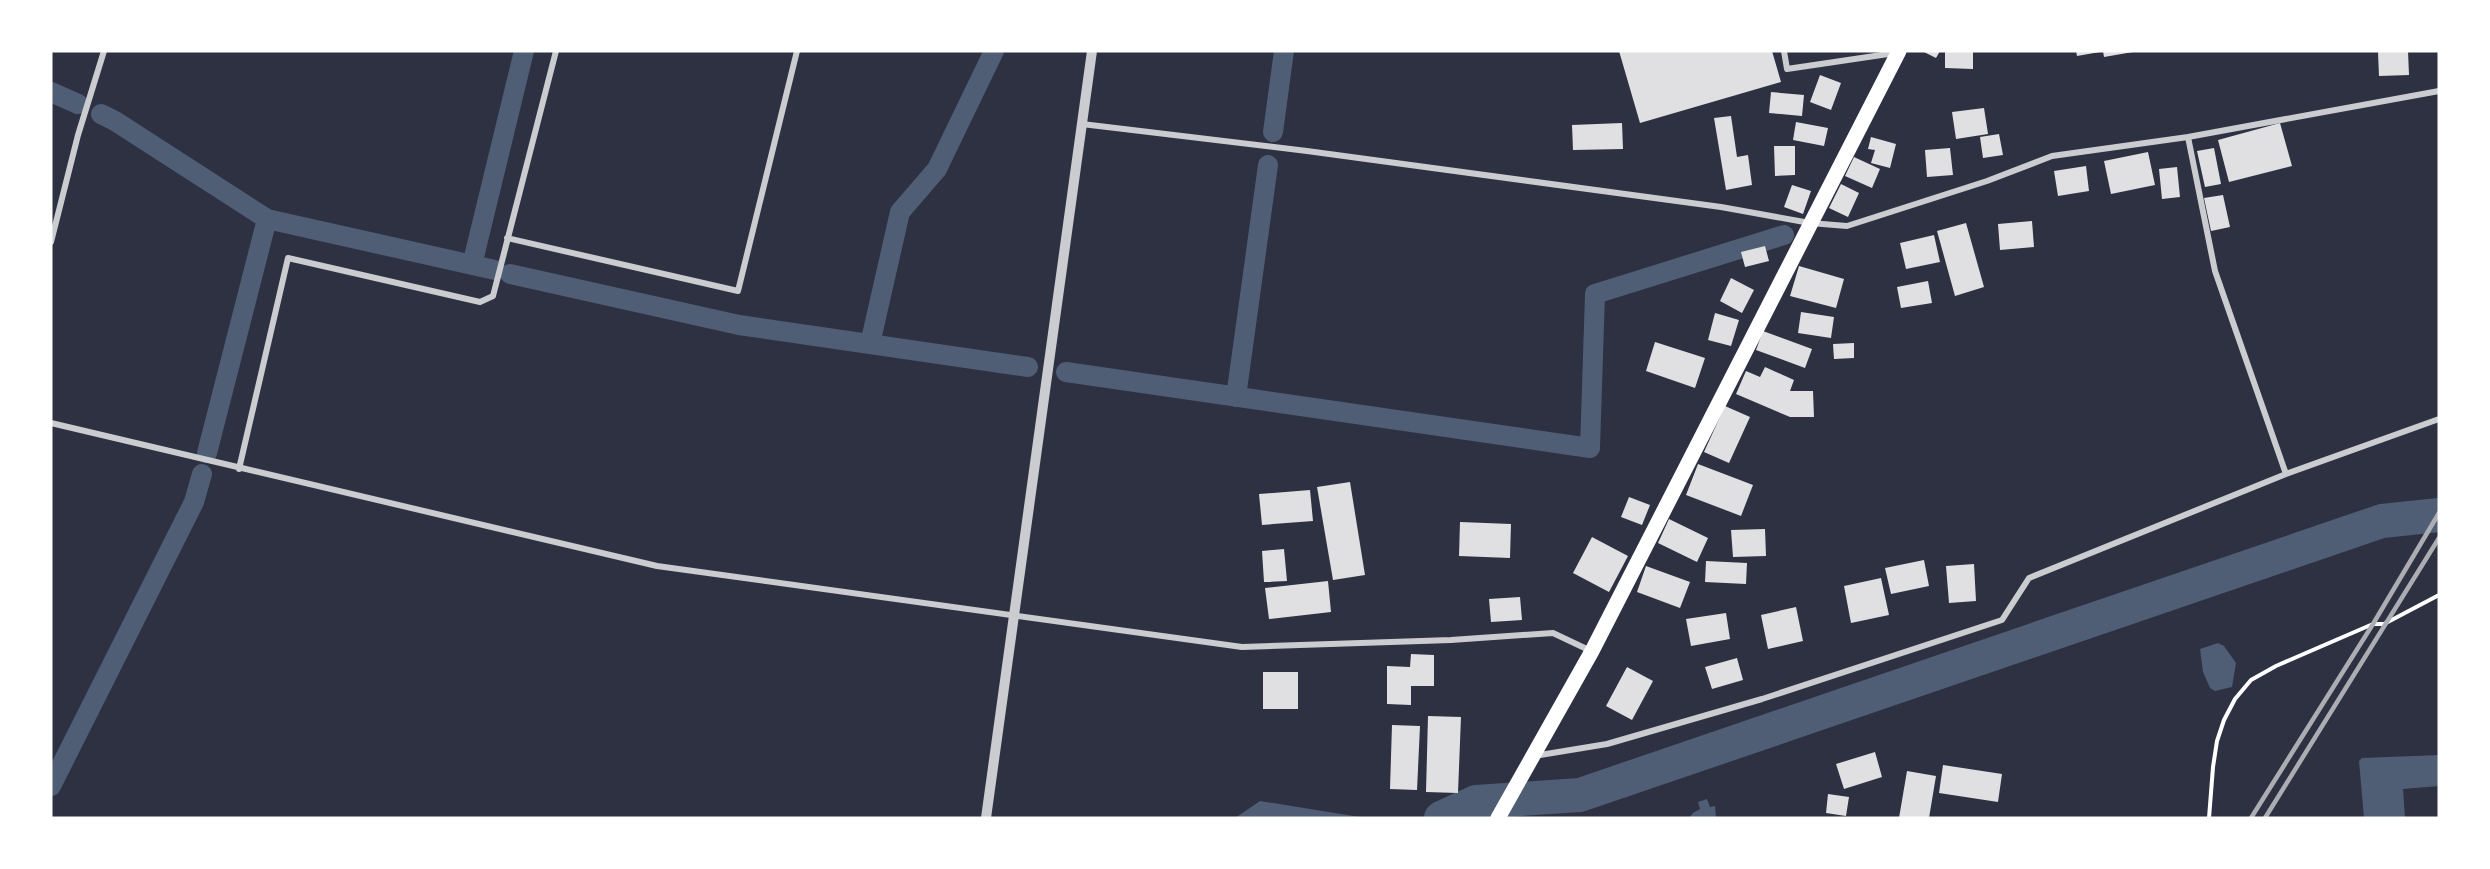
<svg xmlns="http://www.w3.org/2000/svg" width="2490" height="869" viewBox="0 0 2490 869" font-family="Merriweather,serif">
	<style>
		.water { fill: #4f5d75 }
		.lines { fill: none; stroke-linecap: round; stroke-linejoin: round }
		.canal { stroke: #4f5d75; stroke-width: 20 }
		.river { stroke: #4f5d75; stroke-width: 34 }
		.building { fill: #e0e0e3 }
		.path { stroke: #fff; stroke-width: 4 }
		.minor { stroke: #caccd0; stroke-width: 6 }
		.tertiary { stroke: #caccd0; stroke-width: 10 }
		.primary { stroke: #fff; stroke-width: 15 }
		.rail { stroke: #abadb3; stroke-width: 4.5 }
	</style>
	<rect width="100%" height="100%" fill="#2d3142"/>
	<path class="water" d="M2218,643L2224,646L2236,663L2232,687L2215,691L2210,688L2203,672L2200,649Z
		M2439,755V786L2403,789L2405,818H2364L2359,761L2362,758Z
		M1707,799L1710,807L1715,806L1716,818H1689L1693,813L1700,809L1698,802Z
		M1260,801L1366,818H1235Z"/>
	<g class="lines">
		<path class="canal" d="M51,92L78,104
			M101,114L115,121L267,219
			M1273,132L1284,51
			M472,265L524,51
			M510,274L739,325L1028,367
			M870,344L900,212L937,169L994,51
			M1066,372L1590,448L1595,294L1784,235
			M1236,397L1268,165
			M207,453L267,219L495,270
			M51,786L194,502L202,474"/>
		<path class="river" d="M1441,818L1476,802L1580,795L2382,521L2439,515"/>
	</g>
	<path class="building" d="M1619,51H1772L1781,82L1640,123Z
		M1922,51H1940L1936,58Z
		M1945,51H1973V69L1945,68Z
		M2076,51H2100V52L2077,56Z
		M2103,51H2133V52L2104,57Z
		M2408,51L2409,75L2379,76L2378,52Z
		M1820,75L1841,83L1831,110L1810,102Z
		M1771,92L1804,95L1802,116L1769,113Z
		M1984,108L1988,134L1956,139L1952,112Z
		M1731,116L1737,157L1748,155L1752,185L1726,190L1714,118Z
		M1796,122L1828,128L1824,146L1793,140Z
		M1622,123L1623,149L1573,150L1572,125Z
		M2280,123L2292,166L2229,182L2218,140Z
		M1999,134L2003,155L1983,158L1980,137Z
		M1871,137L1896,144L1890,168L1871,163L1875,150L1868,149Z
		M1774,146H1795V175L1775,176Z
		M1950,148L1953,175L1927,177L1925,150Z
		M2214,148L2221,184L2205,187L2197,151Z
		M2148,152L2155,185L2111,194L2104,161Z
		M1854,157L1880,169L1872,188L1845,176Z
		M2086,166L2089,191L2058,196L2054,171Z
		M2177,167L2180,197L2162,199L2159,169Z
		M1841,184L1859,193L1848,217L1829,208Z
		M1792,185L1811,191L1803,214L1784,207Z
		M2223,195L2230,227L2211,231L2204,198Z
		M2032,221L2034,247L2000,250L1998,224Z
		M1966,223L1984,287L1955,296L1937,231Z
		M1934,235L1940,262L1906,269L1900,243Z
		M1765,246L1769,261L1745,267L1741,252Z
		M1799,266L1844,279L1836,308L1790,296Z
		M1731,278L1754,290L1742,313L1720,301Z
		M1928,281L1932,303L1901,308L1897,287Z
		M1801,312L1834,317L1831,338L1798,333Z
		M1715,313L1739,320L1731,346L1708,340Z
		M1763,331L1812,349L1805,368L1756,350Z
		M1655,342L1705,358L1695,388L1646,371Z
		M1854,343V358L1834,359L1833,344Z
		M1765,367L1794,380L1790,391H1813L1814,417H1790L1736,394L1746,371L1760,377Z
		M1725,406L1750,417L1729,463L1704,452Z
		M1698,464L1753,485L1741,516L1686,495Z
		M1350,482L1365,575L1333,580L1317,487Z
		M1310,490L1313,521L1262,525L1259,494Z
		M1629,497L1650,505L1642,525L1621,517Z
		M1669,519L1708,538L1697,562L1658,543Z
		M1460,522L1511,524L1510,558L1459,556Z
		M1765,529L1766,556L1733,557L1731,530Z
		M1592,537L1628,556L1609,592L1573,573Z
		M1284,549L1287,581L1264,582L1262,551Z
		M1924,560L1929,586L1891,594L1885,568Z
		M1706,561L1747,563L1746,584L1705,582Z
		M1974,564L1976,601L1949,603L1946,566Z
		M1646,566L1690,582L1680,608L1637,592Z
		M1881,578L1889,615L1851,623L1844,586Z
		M1328,581L1331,612L1269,619L1265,588Z
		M1520,597L1522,620L1491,622L1489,599Z
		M1796,607L1803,641L1768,649L1761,615Z
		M1726,613L1730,639L1691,646L1686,619Z
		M1411,654L1434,655V686H1411V705L1387,704V666L1410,667Z
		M1737,658L1743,680L1712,689L1705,667Z
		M1627,667L1653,681L1632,720L1606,706Z
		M1263,672H1298V709H1263Z
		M1428,716L1461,717L1458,793L1426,792Z
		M1392,725L1420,726L1417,790L1390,789Z
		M1875,752L1882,777L1844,789L1836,764Z
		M1943,765L2002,774L1998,802L1939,793Z
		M1907,771L1936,776L1929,818H1899Z
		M1828,794L1849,797L1846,816L1826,813Z"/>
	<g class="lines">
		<path class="path" d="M2209,818L2213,767L2217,741L2224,720L2235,699L2251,680L2276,666L2373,624H2384L2439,595"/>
		<path class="minor" d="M1784,51L1787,69L1895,53
			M1082,124L1307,151L1721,207L1810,223L1847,226L1987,181L2052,156L2188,137L2439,91
			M2188,137L2215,271L2286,474
			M507,238L738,291L797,51
			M51,242L78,135L104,51
			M51,423L657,566L1242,647L1451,640L1553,633L1591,651
			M239,469L288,258L480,302L493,296L556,51
			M1534,756L1607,744L1762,699L2002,620L2029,578L2286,474L2439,419"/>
		<path class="tertiary" d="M986,818L1092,51"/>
		<path class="primary" d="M1498,818L1592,651L1899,51"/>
		<path class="rail" d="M2251,818L2373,624L2439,513
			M2265,818L2439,538"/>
	</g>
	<rect width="2490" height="869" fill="none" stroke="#ffffff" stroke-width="105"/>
</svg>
